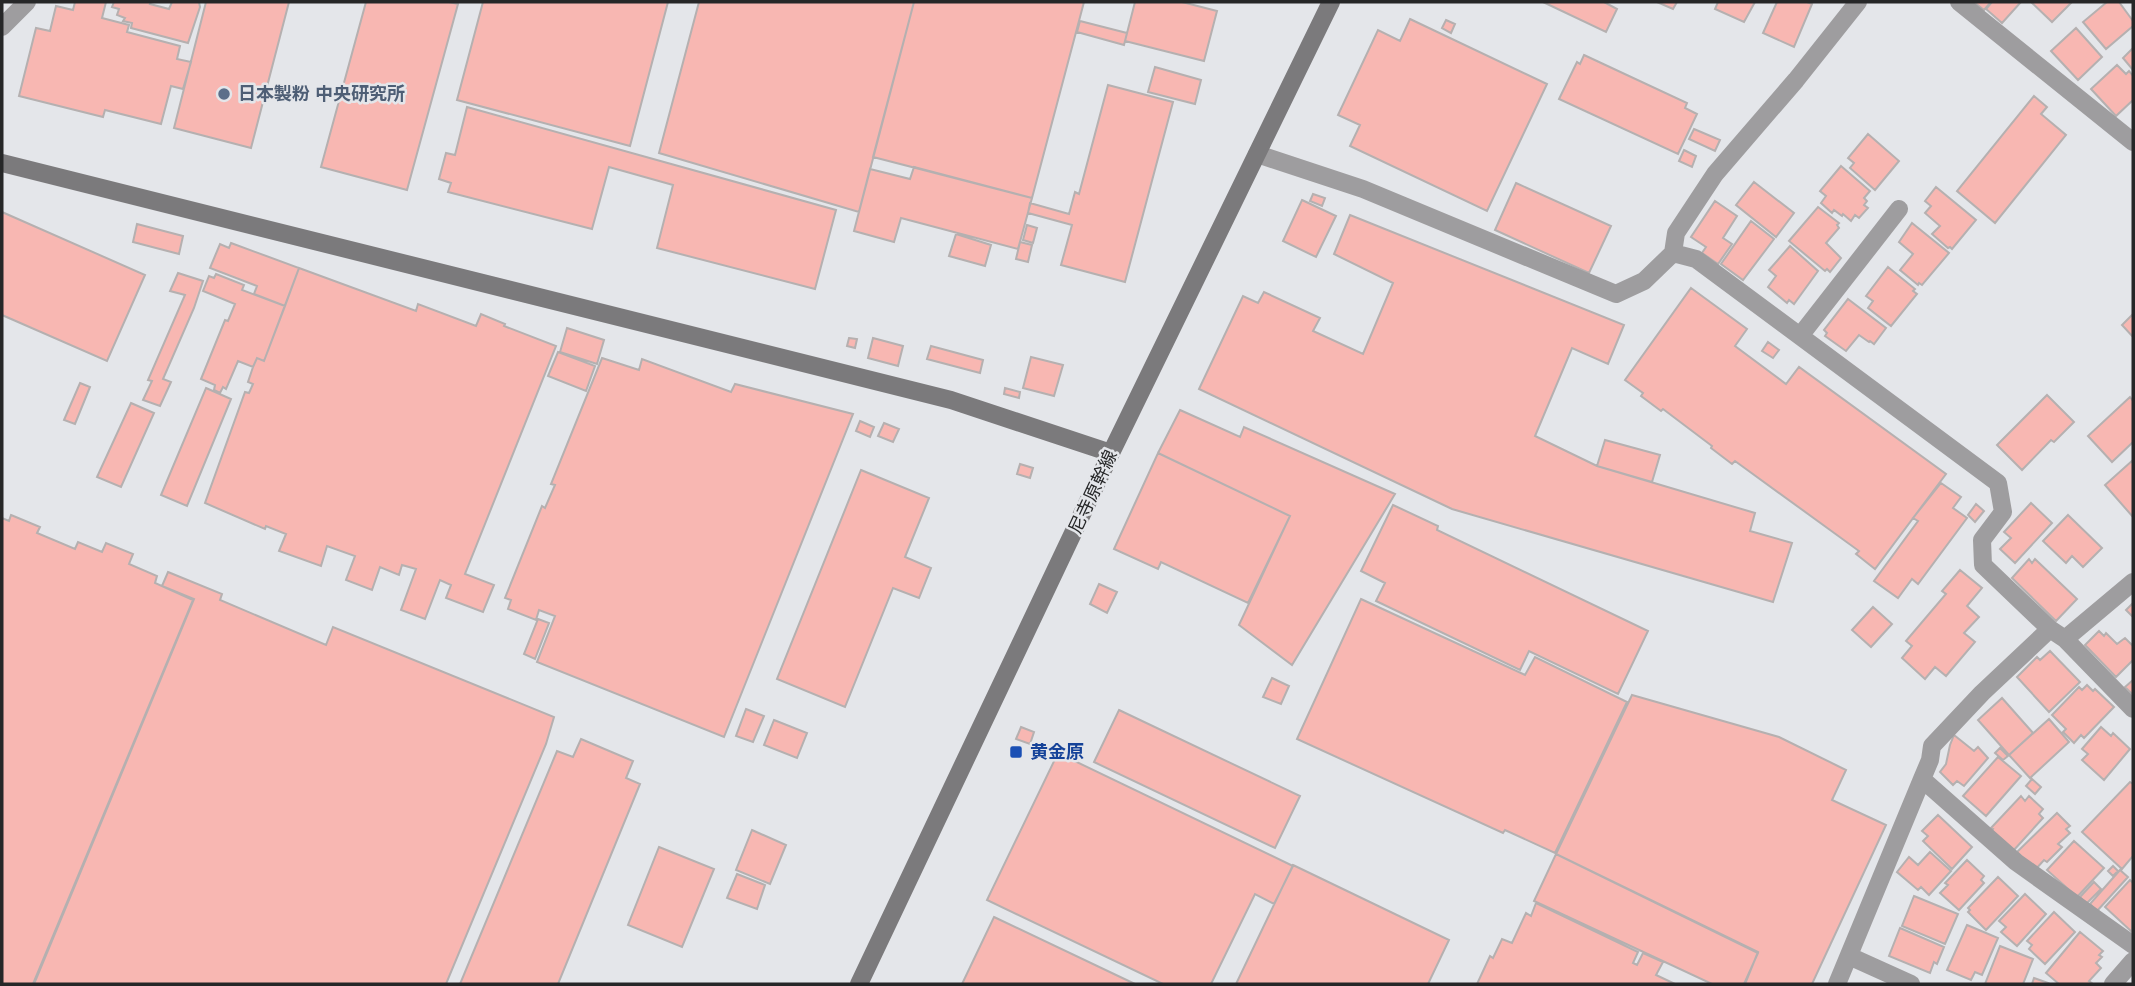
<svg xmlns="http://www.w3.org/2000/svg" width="2135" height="986" viewBox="0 0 2135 986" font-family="Mulish,'Noto Sans JP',sans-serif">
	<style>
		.building { fill: #f8b7b2; stroke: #b5b0b0; stroke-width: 2 }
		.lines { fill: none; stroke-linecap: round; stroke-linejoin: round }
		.street { stroke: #9e9d9f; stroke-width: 18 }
		.secondary { stroke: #7b7a7c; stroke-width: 18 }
		.service-dot { fill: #5c6f8a; stroke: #e4e6ea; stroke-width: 2.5 }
		.transit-dot { fill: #1a4fb4; stroke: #e4e6ea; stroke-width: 2.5 }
		.labels { text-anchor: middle; stroke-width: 5; stroke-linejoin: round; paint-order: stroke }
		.service-label { font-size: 18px; font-weight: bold; fill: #4e5e75; stroke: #e4e6ea; text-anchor: start }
		.street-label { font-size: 18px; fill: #262728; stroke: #e4e6ea }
		.transit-label { font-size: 18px; font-weight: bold; fill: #164399; stroke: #e4e6ea; text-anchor: start }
	</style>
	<rect width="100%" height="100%" fill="#e4e6ea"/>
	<path class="building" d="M75,2H106L102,18L129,25L127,32L180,46L177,59L191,62L183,89L171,86L161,124L105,110L103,117L19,96L36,28L50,31L56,6L73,10Z
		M114,2H151L150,4L169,9L172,2H199L200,7L188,43L131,28L132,23L123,21L125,18L117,15L119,9L112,7Z
		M206,2H289L251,148L174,128Z
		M366,2H449L458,4L407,190L321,167Z
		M483,2H668L630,146L457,100Z
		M699,2H914L859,212L659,153Z
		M914,2H1084L1032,198L873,157Z
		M1135,2H1182L1217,11L1204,61L1125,41Z
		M1543,2H1604L1617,9L1606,32Z
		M1657,2H1677L1673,9Z
		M1718,2H1755L1744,22L1715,9Z
		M1777,2H1807L1812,4L1794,47L1763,33Z
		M1974,2H1991L1984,10Z
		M1992,2H2021L2002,23L1986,9Z
		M2031,2H2072L2052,22Z
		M2107,2H2119L2133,21V26L2106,49L2083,22Z
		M1410,19L1547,84L1487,211L1350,146L1360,125L1338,115L1378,30L1400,41Z
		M1446,20L1455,24L1451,33L1442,28Z
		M1080,21L1127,33L1124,45L1077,32Z
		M2076,28L2102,57L2078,80L2051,51Z
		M2133,48V70L2123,58Z
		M1584,55L1687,103L1685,108L1697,114L1678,154L1559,99L1577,62L1580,64Z
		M2117,65L2126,74L2129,71L2133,76V100L2116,116L2091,89Z
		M1155,67L1201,80L1195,104L1148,92Z
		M1108,85L1173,102L1125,282L1061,265L1072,225L1028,213L1030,203L1069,214L1075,192L1079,194Z
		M2034,96L2047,107L2041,114L2066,135L1995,223L1957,191Z
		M467,107L836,210L815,289L657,248L673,185L609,167L592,229L448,192L451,183L439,179L446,153L455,155Z
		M1694,129L1720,140L1715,151L1689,139Z
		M1868,134L1899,161L1875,190L1850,168L1854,163L1848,158Z
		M1684,150L1696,156L1692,167L1679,161Z
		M1841,166L1870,191L1864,198L1867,201L1864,205L1868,208L1859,218L1855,215L1851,221L1843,214L1842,216L1834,210L1832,213L1821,203L1826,196L1820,191Z
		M914,167L1032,198L1018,249L901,218L894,242L854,231L870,169L910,179Z
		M1754,182L1794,213L1776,237L1736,205Z
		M1516,183L1611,226L1589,273L1495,230Z
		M1936,187L1976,220L1952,249L1950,247L1948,248L1932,234L1940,226L1925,213L1931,206L1925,201Z
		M1313,194L1325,198L1322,206L1310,201Z
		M1302,200L1336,216L1316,257L1283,241Z
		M1715,201L1737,216L1723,238L1732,244L1718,264L1702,253L1706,247L1691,237Z
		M1818,207L1839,223L1837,225L1839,228L1826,243L1841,258L1830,272L1827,269L1825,271L1789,241Z
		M2,212L145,275L107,361L2,315Z
		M1350,215L1624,325L1608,364L1572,348L1535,436L1597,466L1755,513L1750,531L1792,543L1773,602L1452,509L1199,389L1243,296L1258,303L1264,292L1320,318L1313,331L1363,354L1393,283L1334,254Z
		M1751,221L1774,239L1743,280L1721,264Z
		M1912,223L1949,253L1922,285L1919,283L1918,285L1900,270L1913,254L1899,242Z
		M137,224L183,236L179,254L133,242Z
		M1027,225L1037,228L1033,243L1023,240Z
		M956,234L991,245L985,266L949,256Z
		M1020,242L1032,245L1028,262L1016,259Z
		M231,243L299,268L285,306L254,294L257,286L210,268L220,244L229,248Z
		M1790,246L1818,271L1794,304L1789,300L1787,303L1768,287L1776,276L1769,270Z
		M1888,267L1915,289L1913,291L1917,294L1891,326L1868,308L1873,301L1866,296Z
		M299,268L416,311L418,304L476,326L481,314L505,324L504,326L556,346L465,574L494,585L483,612L446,598L451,585L440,580L425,619L401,610L416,569L402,565L399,575L380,567L372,590L346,580L355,556L327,546L321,566L279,551L286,534L266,526L265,529L205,503L245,392L249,393L253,384L248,382L253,367L257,358L264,361Z
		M178,273L203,281L194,308L163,379L171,382L160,406L143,400L152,381L148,380L185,295L170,291Z
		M216,274L244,285L242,290L285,306L264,361L257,358L253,367L238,361L226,389L223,387L220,393L214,390L215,385L201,379L225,320L228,321L235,304L203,291L209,276L214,278Z
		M1691,288L1747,329L1735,346L1786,384L1799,367L1946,474L1875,569L1856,554L1859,551L1735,461L1732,464L1711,448L1712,446L1663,409L1661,411L1641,396L1643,393L1625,380Z
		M1848,299L1886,328L1874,344L1870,341L1869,342L1859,335L1846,351L1825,336L1827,333L1824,330Z
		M2133,314V337L2122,325Z
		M567,328L604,340L597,364L560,352Z
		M849,338L857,339L855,348L847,346Z
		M873,338L903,346L898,366L868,358Z
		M1768,342L1779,350L1773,358L1762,351Z
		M931,346L983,360L980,373L927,359Z
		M558,352L595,366L586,391L548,376Z
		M1031,357L1063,365L1054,396L1023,388Z
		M602,358L639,370L642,359L731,392L735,384L853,414L724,737L537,662L555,616L539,610L536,620L508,609L511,600L505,598L542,506L545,508L555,485L551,484Z
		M80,383L90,387L75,424L64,420Z
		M206,388L231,399L187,506L161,495Z
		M1005,388L1020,392L1019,398L1004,394Z
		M2047,395L2074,422L2054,442L2051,440L2022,470L1997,445Z
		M2130,397L2133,401V442L2112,462L2088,436Z
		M131,403L154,413L121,487L97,477Z
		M1180,410L1240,437L1244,427L1395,494L1292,665L1239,625L1290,516L1158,453Z
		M860,421L874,427L870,437L856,431Z
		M884,423L899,429L893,442L878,436Z
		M1605,440L1660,455L1652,482L1597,466Z
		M1158,453L1290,516L1248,603L1161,562L1158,569L1114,549Z
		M2133,460V517L2105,485Z
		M1020,464L1033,468L1030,478L1017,474Z
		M861,470L929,498L905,557L931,568L919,598L893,588L845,707L777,679Z
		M1941,483L1961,497L1953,508L1967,518L1918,584L1912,579L1898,598L1874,581L1918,521L1913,518Z
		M2031,503L2052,523L2015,563L2000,549L2011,538L2004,532Z
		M1976,504L1984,511L1975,522L1968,515Z
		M1393,505L1438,526L1437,530L1648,631L1618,694L1529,651L1520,670L1376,601L1385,583L1361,571Z
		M11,515L40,527L37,533L75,549L78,542L102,552L106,543L133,554L129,564L157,576L155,583L193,600L33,984H2V518L9,521Z
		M2068,515L2102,548L2083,567L2072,556L2066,563L2043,541Z
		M2029,559L2032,563L2035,559L2077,599L2056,621L2012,578Z
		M1960,570L1982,588L1967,606L1979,617L1964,633L1975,642L1946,676L1935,667L1925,679L1902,658L1912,646L1906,641L1946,594L1942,591Z
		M168,572L222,594L220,600L326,645L333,627L554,717L546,744L446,984H34L194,599L162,586Z
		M1099,584L1117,592L1107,613L1090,604Z
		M1361,599L1525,675L1535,657L1627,702L1555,853L1505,830L1503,833L1297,739Z
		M2133,603V617L2126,610Z
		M1873,607L1892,624L1871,647L1852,630Z
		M538,619L549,623L535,659L524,654Z
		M2099,631L2104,636L2106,633L2117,644L2125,638L2133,646V660L2116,677L2085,645Z
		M2050,651L2080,682L2049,712L2017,677L2037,657L2040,660Z
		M1272,678L1289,686L1281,704L1263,697Z
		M2133,680V695L2125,687Z
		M2087,685L2093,691L2095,689L2114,707L2084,738L2081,735L2074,743L2063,732L2066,729L2052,715L2079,687L2082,690Z
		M1632,695L1779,737L1846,770L1832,800L1886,825L1812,984H1745L1758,952L1556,854Z
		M2002,698L2033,733L2009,755L1978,720Z
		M746,709L764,716L753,742L736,736Z
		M1119,710L1300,796L1275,848L1094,762Z
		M2049,719L2069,742L2030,778L2009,755Z
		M774,720L807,733L797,758L764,745Z
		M1021,727L1034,732L1030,744L1016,739Z
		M2101,727L2111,736L2113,733L2130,749L2104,780L2082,760L2088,754L2082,749Z
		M1954,735L1974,751L1978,747L1988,758L1964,786L1957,781L1953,785L1940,772L1946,764L1950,745Z
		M581,739L633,761L626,778L640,784L558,984H460L557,751L573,757Z
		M2000,748L2008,756L2003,760L1995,753Z
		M1058,753L1293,866L1274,904L1255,894L1211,984H1163L987,900Z
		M1998,757L2021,776L1986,816L1963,796Z
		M2032,779L2041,787L2035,794L2026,786Z
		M2130,782L2133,784V856L2122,869L2082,832Z
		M2021,796L2025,801L2029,796L2043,809L2039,814L2043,818L2013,851L1991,832L1993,829L1991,828Z
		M2057,813L2070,826L2066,829L2070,833L2058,844L2062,847L2047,862L2044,860L2035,870L2017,852Z
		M1938,815L1972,847L1952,869L1923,841L1928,836L1922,831Z
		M752,830L786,845L770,884L736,870Z
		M2074,841L2104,868L2077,897L2047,870Z
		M659,847L714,869L682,947L628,925Z
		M1930,852L1951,871L1929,895L1921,887L1918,890L1897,872L1909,857L1918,865Z
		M1556,854L1758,953L1744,984H1712L1534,901Z
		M1967,860L1984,876L1981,880L1984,883L1959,910L1940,893L1948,885L1945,883Z
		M1293,865L1449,940L1428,984H1236Z
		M2113,866L2118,871L2113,876L2108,871Z
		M2120,870L2128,877L2097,911L2090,904Z
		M737,874L765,885L757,909L727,898Z
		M1998,877L2018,896L1986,930L1968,912L1970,910L1968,908Z
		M2130,880L2133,883L2132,932L2105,907Z
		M2094,882L2101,889L2086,904L2080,897Z
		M2025,894L2046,914L2017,946L2001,932L2006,927L1999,921Z
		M1914,896L1958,914L1945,944L1902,926Z
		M1536,903L1638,952L1633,963L1637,965L1643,953L1663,962L1656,975L1675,984H1477L1490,956L1493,958L1502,939L1512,943L1526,913L1531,916Z
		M2054,912L2075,932L2045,964L2029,949L2032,945L2027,941Z
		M994,917L1135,984H962Z
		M1967,925L1998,938L1982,975L1975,972L1971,980L1947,970Z
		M1900,928L1944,947L1937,964L1934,962L1930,973L1889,956Z
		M2080,932L2103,951L2099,955L2102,957L2096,963L2101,968L2089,981L2093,984H2059L2046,973Z
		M2000,946L2033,959L2023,984H1985Z
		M2034,978L2048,983L2047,984H2032Z"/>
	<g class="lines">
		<path class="street" d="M1959,2L2133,142
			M2,27L27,2
			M1257,154L1363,189L1616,294L1644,281L1673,253L1676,233L1715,174L1796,80L1858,2
			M1673,253L1696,259L1998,483L2003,512L1982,540L1983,565L2050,629
			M1800,336L1899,209
			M2065,639L2133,582
			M1922,779L2016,862L2133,945
			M1849,956L1911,984
			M1837,984L1922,779L1930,760L1932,746L1982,693L2050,629L2065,639L2133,709
			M2113,984L2133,961"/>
		<path class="secondary" d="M2,163L951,400L1111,453
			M859,984L1111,453L1331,2"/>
	</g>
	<circle class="service-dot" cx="224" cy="94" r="7"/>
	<rect class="transit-dot" x="1009" y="745" width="14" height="14" rx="3.5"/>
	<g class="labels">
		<g class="service-label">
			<text x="238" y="100">日本製粉 中央研究所</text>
		</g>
		<g class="street-label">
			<text transform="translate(1093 492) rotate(-65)" y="6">尼寺原幹線</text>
		</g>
		<g class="transit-label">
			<text x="1030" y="758">黄金原</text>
		</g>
	</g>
	<rect width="2135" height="986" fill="none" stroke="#262728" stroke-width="7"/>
</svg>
